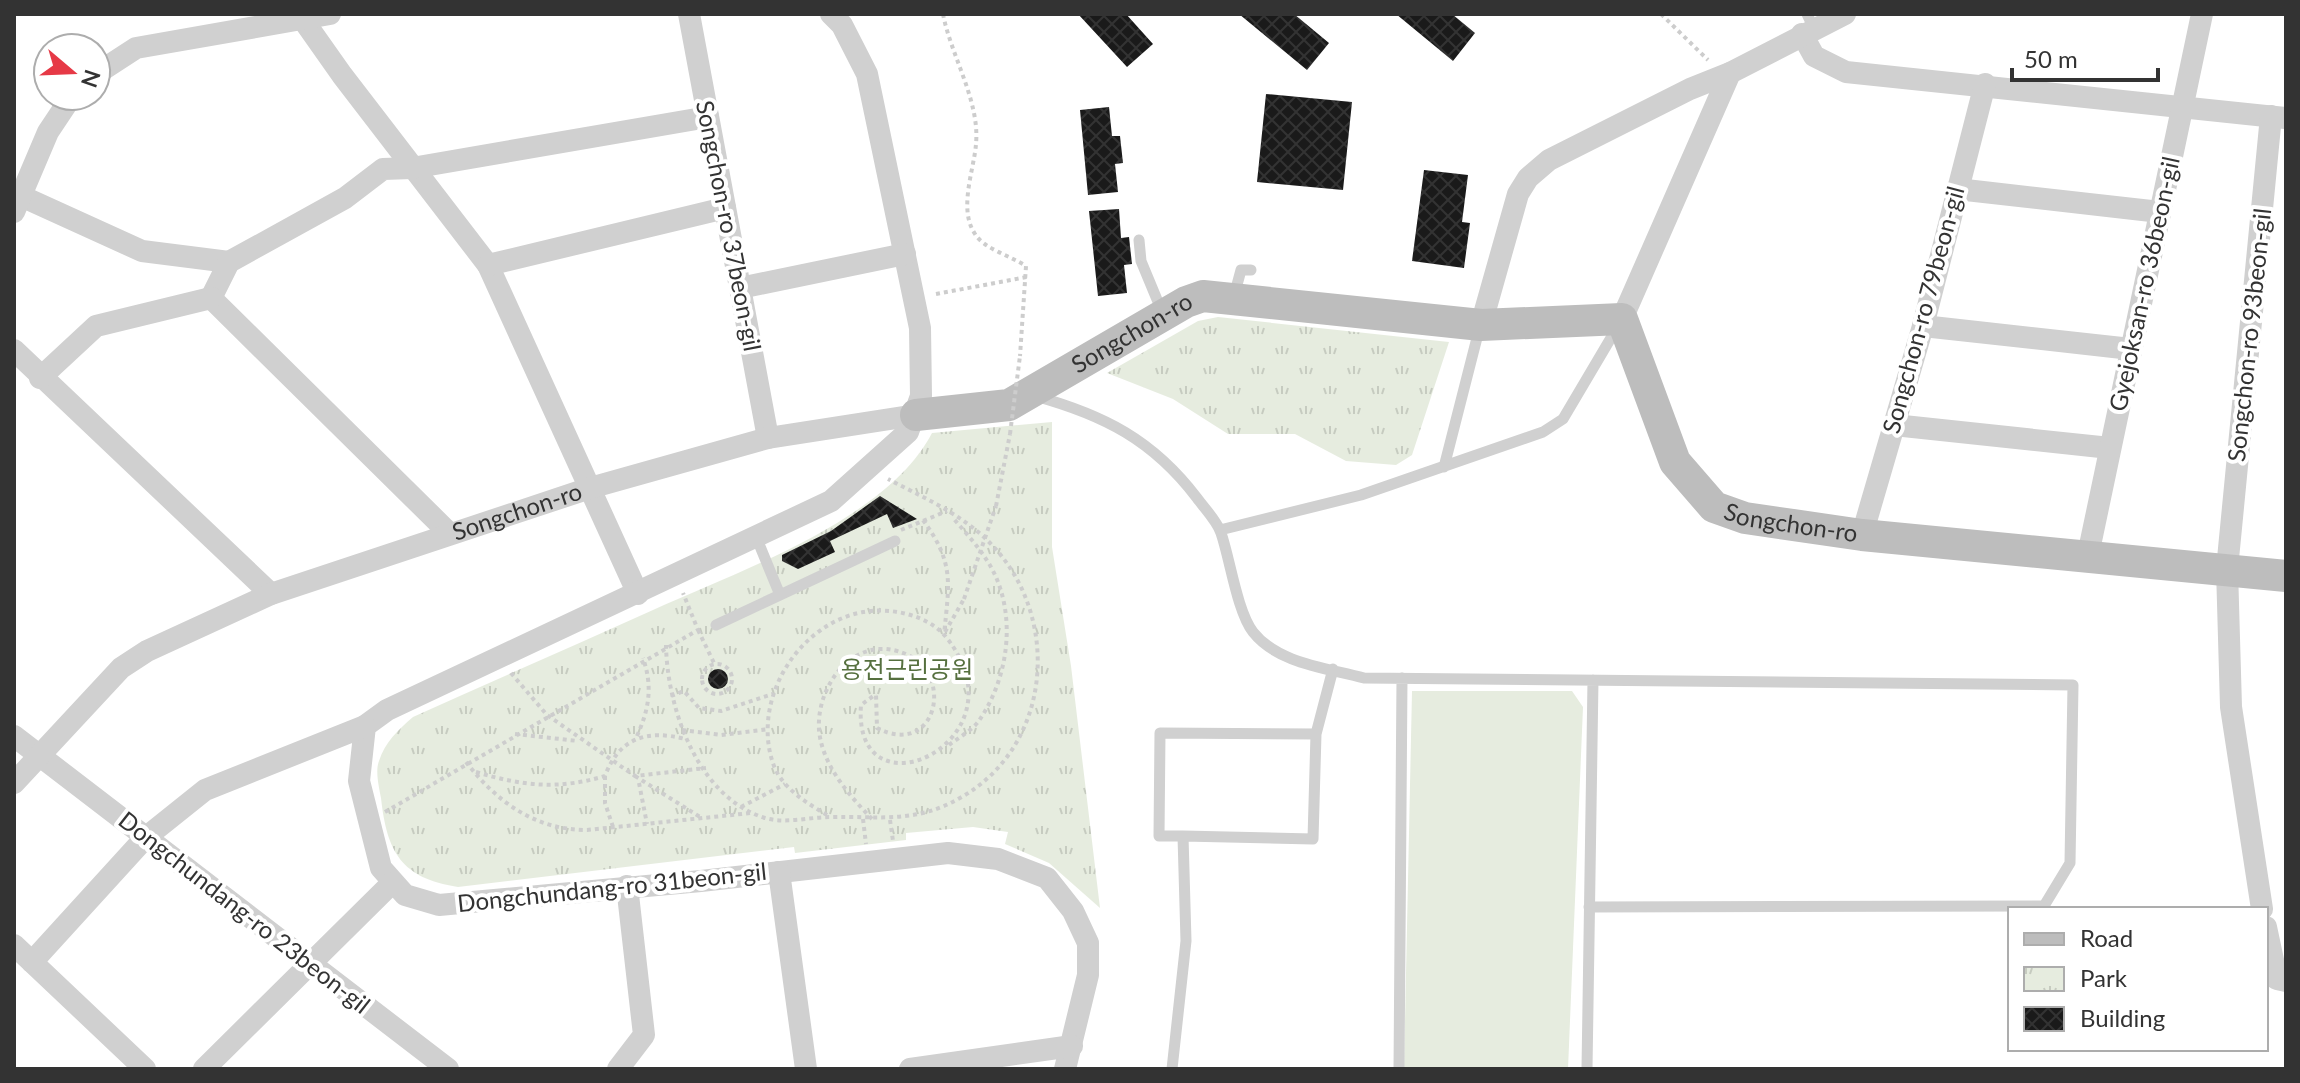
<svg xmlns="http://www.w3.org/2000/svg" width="2300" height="1083" viewBox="0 0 2300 1083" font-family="Lato,'Noto Sans KR',sans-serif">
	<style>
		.grass { fill: #e6ecdf }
		.park { fill: url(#park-tufts) }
		.building { fill: url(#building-cross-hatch) }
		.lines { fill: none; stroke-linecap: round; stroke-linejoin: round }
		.path { stroke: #cdcdcd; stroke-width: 4; stroke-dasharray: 4 4; stroke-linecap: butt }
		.lane { stroke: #d0d0d0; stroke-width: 11 }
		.street { stroke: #d0d0d0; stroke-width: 22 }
		.secondary { stroke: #bdbdbd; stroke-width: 32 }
		.path-bridge { stroke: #cdcdcd; stroke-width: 4; stroke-dasharray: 4 4; stroke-linecap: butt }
		.labels { text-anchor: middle; stroke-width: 8; stroke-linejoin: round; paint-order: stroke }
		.street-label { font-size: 24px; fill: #333; stroke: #fff }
		.park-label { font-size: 24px; fill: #56703f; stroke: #fff }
	</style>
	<defs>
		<pattern id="park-tufts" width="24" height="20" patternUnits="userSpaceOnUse" patternTransform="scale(2)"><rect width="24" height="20" fill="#e6ecdf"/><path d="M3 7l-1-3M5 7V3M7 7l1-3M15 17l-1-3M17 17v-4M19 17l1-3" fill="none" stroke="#c6cbc0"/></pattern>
		<pattern id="building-cross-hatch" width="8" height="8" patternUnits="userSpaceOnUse" patternTransform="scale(2)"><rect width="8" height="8" fill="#1a1a1a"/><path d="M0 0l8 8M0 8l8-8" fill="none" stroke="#333"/></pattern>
	</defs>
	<rect width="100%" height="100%" fill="#fff"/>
	<path class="grass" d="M1412,691H1572L1583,707L1568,1069H1404Z"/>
	<path class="park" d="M1218,317L1449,342L1412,455L1396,465L1346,461L1295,434H1228L1173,399L1107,373L1198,321Z
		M1052,422V547L1071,666L1100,908L1049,863L1005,844L1008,832L973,827L906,833V840L795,853L794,847L458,887C401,878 387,852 381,798C379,787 375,771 379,761C385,742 398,730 413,717C493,681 573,646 653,610C739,571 887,520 932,433Z"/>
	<path class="building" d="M1078,14H1126L1153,44L1127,67Z
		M1239,14H1294L1329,43L1307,70Z
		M1396,14H1452L1475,33L1453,61Z
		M1266,94L1352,102L1343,190L1257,182Z
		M1109,107L1112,136H1120L1123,163L1115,164L1118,192L1088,195L1080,110Z
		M1424,170L1468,175L1462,222L1470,223L1464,268L1412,261Z
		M1119,209L1121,238L1129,237L1132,264L1124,265L1127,293L1098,296L1089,211Z
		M880,496L917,519L893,528L887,514L830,541L835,552L798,569L782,561V555L831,531Z
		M708 679a10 10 0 1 1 20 0a10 10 0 1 1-20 0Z"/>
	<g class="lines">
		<path class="path" d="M943,14C951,56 980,101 976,144C974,170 958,209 975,234C984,249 1011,256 1026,266L1020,356
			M1661,14L1708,60
			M936,294L1027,277
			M996,506L1010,434
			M923,520C955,564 949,583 944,635
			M901,530L947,511
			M698,630L714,663
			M945,632L964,599
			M666,645C667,707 697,797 765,818C786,824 809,817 831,817C880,816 914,824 960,798C1053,746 1062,616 990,543C962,514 922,497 888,479
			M702 679a15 15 0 1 1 30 0a15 15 0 1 1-30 0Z
			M511,673L547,715L635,776L706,768
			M671,696L684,691L699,708L721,711L773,694
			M682,730L721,735L769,729
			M515,734L578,741
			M637,736C649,709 653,687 643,658
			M949,745C958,738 971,731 978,722C1010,677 1018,610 988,562C978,546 965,532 953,518
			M466,762C497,802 535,830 587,830L751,813
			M476,772C523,786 558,790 605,776C619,738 647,729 685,739
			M605,776V803L613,827
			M635,776L700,817
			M639,783L647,824
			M741,807L785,784
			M385,812L698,630L683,593
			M827,815C807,803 783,789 774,766C750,702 797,624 863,612C891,607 928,615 946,637C1030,741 852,823 861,705L876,694
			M863,819L866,844
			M872,819C849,795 822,765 819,730C816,683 857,631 908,655C955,678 935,758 877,728L876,694
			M890,820L893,841"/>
		<path class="lane" d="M1807,14L1814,29
			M1139,240L1141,261L1163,314
			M1234,296L1241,270H1251
			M1035,396C1104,415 1153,440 1197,498C1205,509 1217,521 1221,533C1230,559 1237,611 1253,632C1278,664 1328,668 1364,678L2073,685L2070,863L2044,906L1589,907
			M1444,467L1479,330
			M1220,530L1361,495L1543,432L1563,419L1618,326
			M780,595L895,541
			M716,625L780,595L757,539
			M1183,836H1159L1160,733L1316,734
			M1172,1069L1186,941L1183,836L1313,839L1316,734L1333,669
			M1399,1069L1402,678
			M1587,1069L1593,680"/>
		<g class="street">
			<path d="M299,14L342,75L488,265L638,594"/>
			<path d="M689,14L768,438"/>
			<path d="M831,14L842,25L867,74L920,328L921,396L908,432L831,501L387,710L365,726L359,781L381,868L405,895L439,905L701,881L948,853L998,859L1047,878L1073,911L1088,943V975L1065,1069"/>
			<path d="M1802,34L1814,56L1846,72L2285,118"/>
			<path d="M96,74L136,48L330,14"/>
			<path d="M1957,189L2160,212"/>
			<path d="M21,196L142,251L229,262"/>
			<path d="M14,212L48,132L72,96"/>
			<path d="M488,265L725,208"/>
			<path d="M740,288L905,254"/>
			<path d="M211,298L229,262L345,198L383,169L412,168L708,117"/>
			<path d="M211,298L449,533"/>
			<path d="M1622,319L1730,73L1845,14"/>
			<path d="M1481,325L1518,194L1528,178L1549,160L1690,89L1730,73"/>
			<path d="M1923,326L2131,349"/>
			<path d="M14,350L271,594"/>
			<path d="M40,378L96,326L211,298"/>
			<path d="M1894,425L2110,448"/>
			<path d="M1862,535L1923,326L1985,84"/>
			<path d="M2088,555L2202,14"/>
			<path d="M14,736L448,1069"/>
			<path id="s1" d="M14,783L121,668L147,651L271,594L590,488L768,438L916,415"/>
			<path d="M779,872L806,1069"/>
			<path d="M2262,909L2231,707L2227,569L2271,116"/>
			<path d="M2266,927L2277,979L2286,981"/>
			<path d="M14,945L145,1069"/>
			<path d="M32,962L145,838L205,790L365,726"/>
			<path d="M204,1069L392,883"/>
			<path d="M618,1069L644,1035L627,886"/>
			<path d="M910,1069L1072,1046"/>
		</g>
		<path class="secondary" id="s2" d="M916,415L1009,405L1186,302L1203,296L1481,325L1622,319L1675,462L1714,507L1745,518L1862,535L2286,576"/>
		<path class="path-bridge" d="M1010,434L1020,356
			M964,599L996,506"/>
	</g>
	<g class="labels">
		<g class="street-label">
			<text transform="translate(728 226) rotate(79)" y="8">Songchon-ro 37beon-gil</text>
			<text transform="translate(2145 284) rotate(-78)" y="8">Gyejoksan-ro 36beon-gil</text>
			<text transform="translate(1924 310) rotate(-75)" y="8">Songchon-ro 79beon-gil</text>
			<text dy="8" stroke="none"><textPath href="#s2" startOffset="236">Songchon-ro</textPath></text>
			<text transform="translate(2250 335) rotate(-84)" y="8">Songchon-ro 93beon-gil</text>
			<text dy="8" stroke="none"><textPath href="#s1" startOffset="584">Songchon-ro</textPath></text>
			<text dy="8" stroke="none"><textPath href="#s2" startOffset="1028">Songchon-ro</textPath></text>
			<text transform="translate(612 888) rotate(-6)" y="8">Dongchundang-ro 31beon-gil</text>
			<text transform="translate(244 913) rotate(38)" y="8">Dongchundang-ro 23beon-gil</text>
		</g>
		<g class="park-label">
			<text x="907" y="678">용전근린공원</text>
		</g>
	</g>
	<rect width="2300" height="1083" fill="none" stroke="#333333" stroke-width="32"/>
	<rect x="2008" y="907" width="260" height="144" fill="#ffffff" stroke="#adadad" stroke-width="2"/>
	<rect x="2024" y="933" width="40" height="12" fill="#bdbdbd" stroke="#adadad" stroke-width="2"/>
	<text x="2080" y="947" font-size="24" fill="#333333">Road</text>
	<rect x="2024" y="967" width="40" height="24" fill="url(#park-tufts)" stroke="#adadad" stroke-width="2"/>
	<text x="2080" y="987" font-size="24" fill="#333333">Park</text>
	<rect x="2024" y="1007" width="40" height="24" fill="url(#building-cross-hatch)" stroke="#adadad" stroke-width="2"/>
	<text x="2080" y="1027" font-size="24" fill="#333333">Building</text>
	<g transform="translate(72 72) rotate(109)"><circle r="38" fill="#ffffff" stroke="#adadad" stroke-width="2"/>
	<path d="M0-6L14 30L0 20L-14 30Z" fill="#e63946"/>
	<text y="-12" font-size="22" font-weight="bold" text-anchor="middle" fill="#333333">N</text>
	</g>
	<path d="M2012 68v12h146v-12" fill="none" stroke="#333333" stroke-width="4"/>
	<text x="2024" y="68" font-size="24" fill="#333333" stroke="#ffffff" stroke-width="6" paint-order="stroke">50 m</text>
</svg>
